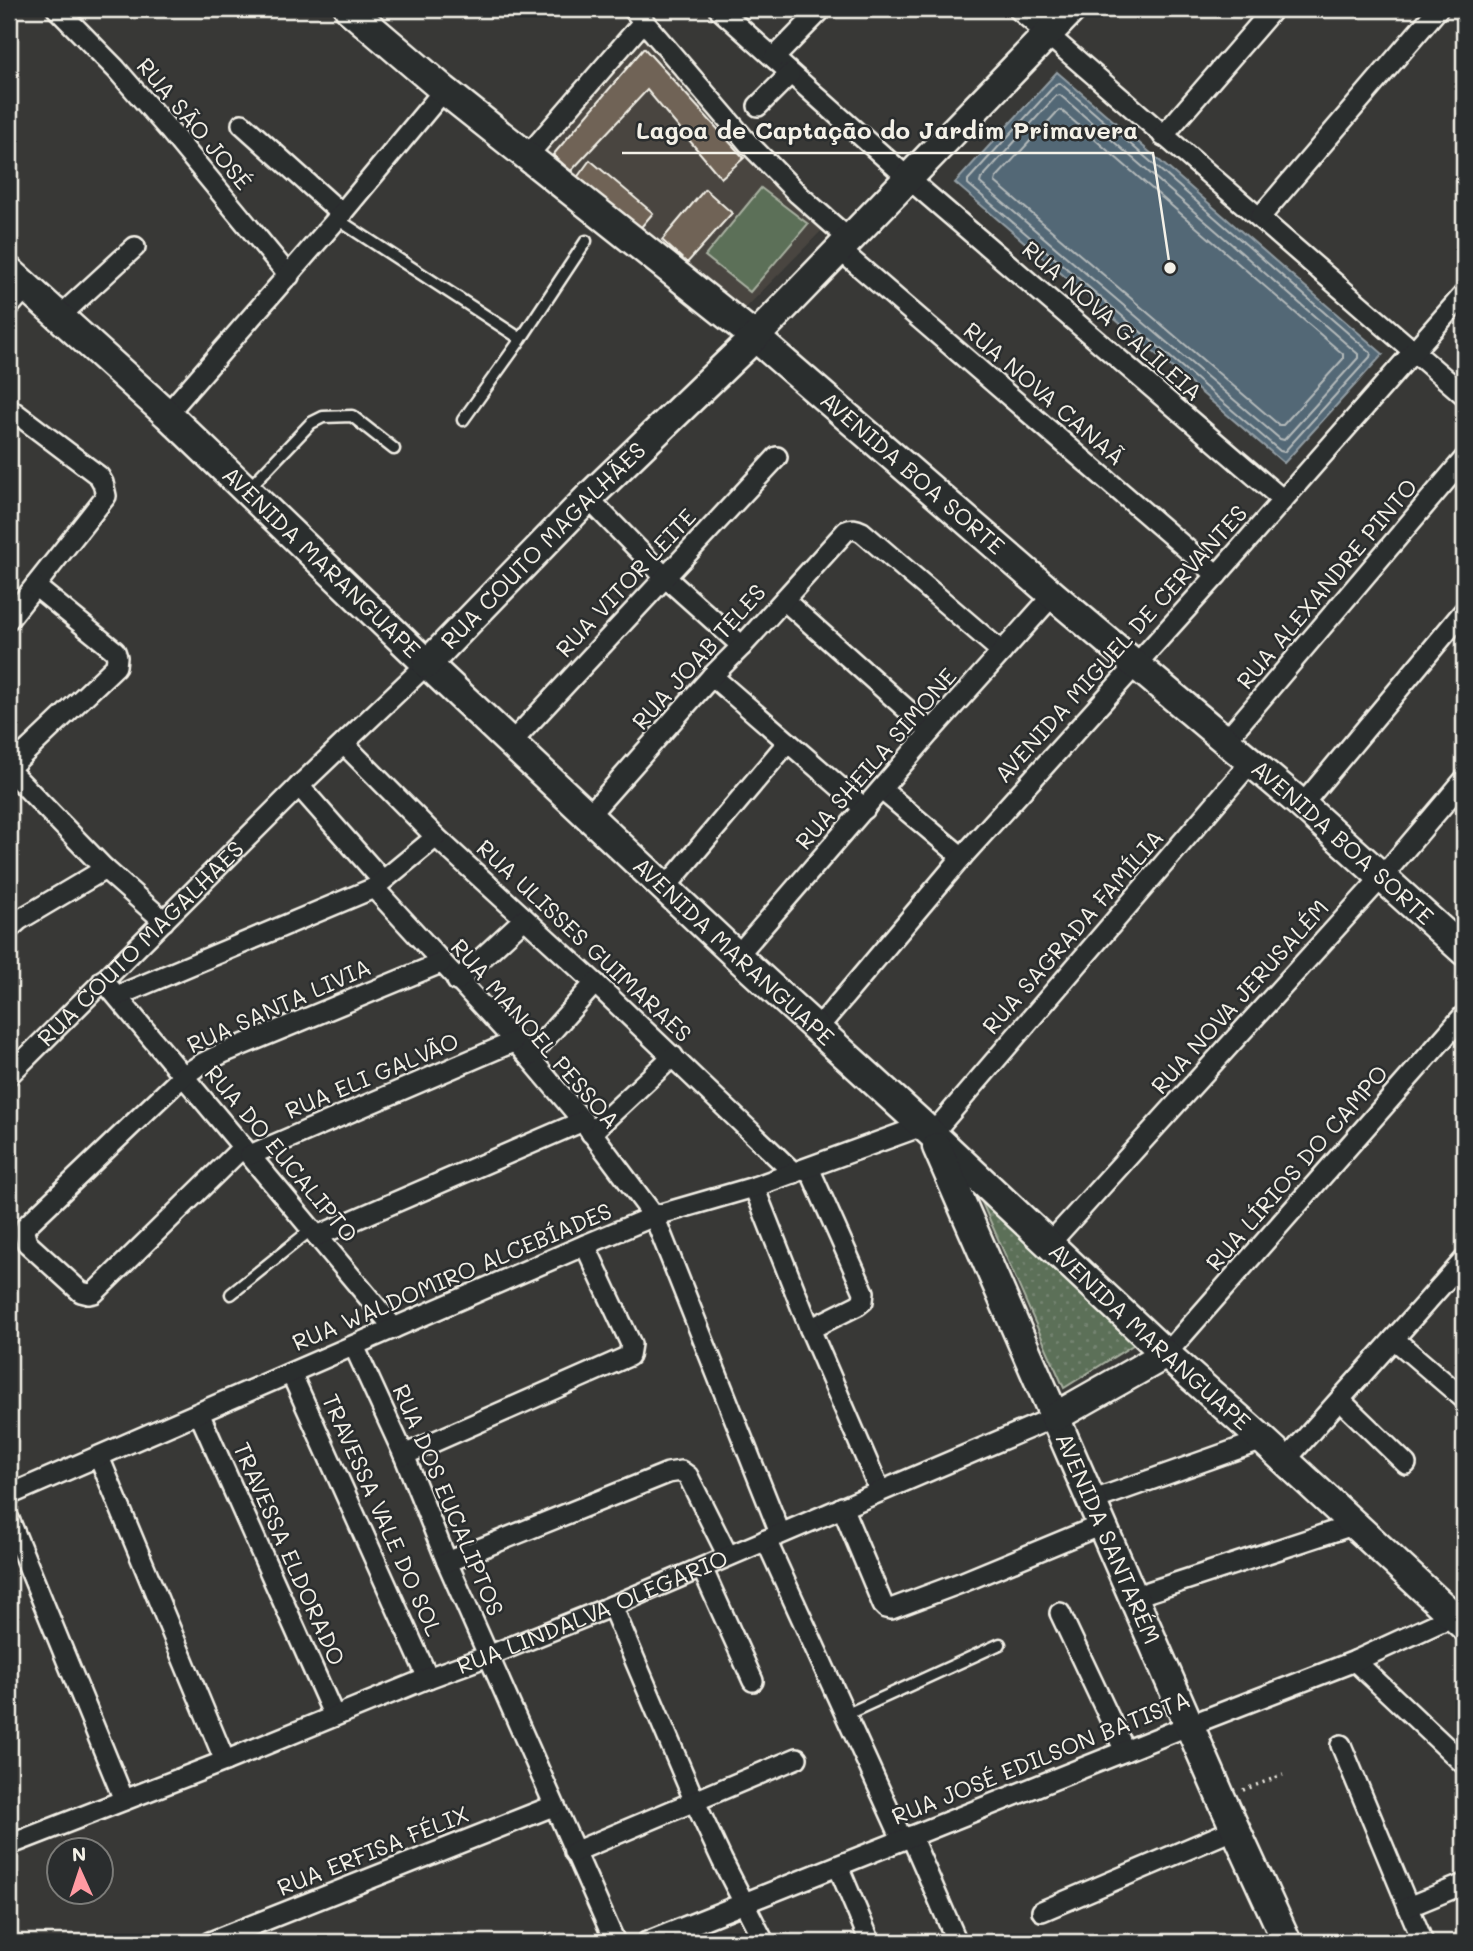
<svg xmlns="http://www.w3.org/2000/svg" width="1473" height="1951" viewBox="0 0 1473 1951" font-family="Mali,sans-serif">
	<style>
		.built { fill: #484540 }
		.grass { fill: #5c6f59; stroke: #a8b0a0; stroke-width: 2 }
		.park { fill: url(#park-dots); stroke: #a8b0a0; stroke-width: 2 }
		.water { fill: #536776; stroke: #939ea4; stroke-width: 2 }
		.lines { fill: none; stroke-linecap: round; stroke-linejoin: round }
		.shore { stroke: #b4baba; stroke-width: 2 }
		.building { fill: #6f6356; stroke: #f4f1e8; stroke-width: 2 }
		.lane-casing { stroke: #f4f1e8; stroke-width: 15 }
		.street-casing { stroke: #f4f1e8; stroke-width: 24 }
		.secondary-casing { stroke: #f4f1e8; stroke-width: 33 }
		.path { stroke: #f4f1e8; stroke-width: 3.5; stroke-dasharray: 2 5; stroke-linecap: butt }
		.lane { stroke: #2a2d2e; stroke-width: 10 }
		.street { stroke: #2a2d2e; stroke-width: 19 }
		.secondary { stroke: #2a2d2e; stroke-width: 28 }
		.labels { text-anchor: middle; stroke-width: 5; stroke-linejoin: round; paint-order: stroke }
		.street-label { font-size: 23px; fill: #f4f1e8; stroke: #2a2d2e }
		.leader { fill: none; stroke: #f4f1e8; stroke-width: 2.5 }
		.callout-dot { fill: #f4f1e8; stroke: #2a2d2e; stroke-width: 2.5 }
		.callout-label { font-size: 24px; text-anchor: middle; font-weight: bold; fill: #f4f1e8; stroke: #2a2d2e; stroke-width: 5; stroke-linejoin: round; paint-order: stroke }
	</style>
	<defs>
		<pattern id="park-dots" width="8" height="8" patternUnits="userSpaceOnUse" patternTransform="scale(1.75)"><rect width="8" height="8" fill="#5c6f59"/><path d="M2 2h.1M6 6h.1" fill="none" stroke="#748471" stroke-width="1.8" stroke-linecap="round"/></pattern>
	</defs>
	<rect width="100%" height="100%" fill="#383836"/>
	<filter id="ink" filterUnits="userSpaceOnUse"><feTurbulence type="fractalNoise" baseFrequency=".0143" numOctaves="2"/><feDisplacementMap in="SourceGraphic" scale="14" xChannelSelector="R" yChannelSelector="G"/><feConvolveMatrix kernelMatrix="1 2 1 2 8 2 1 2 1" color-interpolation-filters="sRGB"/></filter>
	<g filter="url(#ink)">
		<path class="built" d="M644,39L754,160L825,227L736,318L539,154Z"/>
		<path class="grass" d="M761,188L808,224L750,292L705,256Z"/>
		<path class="park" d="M980,1198L1136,1343L1064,1388Z"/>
		<path class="water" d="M1057,72L1383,354L1284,463L955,183Z"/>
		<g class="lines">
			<path class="shore" d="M1060,83L1371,353L1370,357L1284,452L1280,451L968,184V180L1056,84Z
				M1060,95L1358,354V358L1284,440L1280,439L980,183L981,179L1056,96Z
				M1059,110L1062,111L1343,354V359L1283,425H1279L995,182L996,178Z"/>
		</g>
		<path class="building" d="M644,48L744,158L721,178L647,90L571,171L553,155Z
			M590,160L653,213L637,232L576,179Z
			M705,189L732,213L687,263L662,240Z"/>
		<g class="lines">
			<g class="lane-casing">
				<path id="lane" d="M337,219L521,339
					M463,420L521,339L586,241
					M248,489L311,423L323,417L352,416L394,449
					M231,1294L312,1229
					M845,1715L1000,1644"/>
			</g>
			<g class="street-casing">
				<g id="street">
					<path d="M57,9L116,69L169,130L289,276"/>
					<path d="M633,9L748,143L798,194L850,240"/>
					<path d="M719,9L909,179L1283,500"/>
					<path d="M1018,9L1464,395"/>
					<path d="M774,58L822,9"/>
					<path d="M758,106L790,74"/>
					<path d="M242,124L342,214"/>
					<path d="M1163,136L1273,9"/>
					<path d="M528,155L644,21"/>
					<path d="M1260,217L1438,9"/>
					<path d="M840,250L1217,575"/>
					<path d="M9,307L26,287"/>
					<path d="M59,317L135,247"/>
					<path d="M9,408L99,476L103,483L106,496L9,619"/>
					<path d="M167,414L337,219L444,90"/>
					<path d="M588,498L665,577L742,646"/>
					<path d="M784,600L931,731"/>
					<path d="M712,676L865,809"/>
					<path d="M1226,740L1464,459"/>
					<path d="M511,743L777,457"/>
					<path d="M344,744L436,837L595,983L794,1173"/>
					<path d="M9,768L116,666L117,657L115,651L35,586"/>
					<path d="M9,770L105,869L164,921"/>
					<path d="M299,786L382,880"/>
					<path d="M882,790L962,857"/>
					<path d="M1302,805L1464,611"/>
					<path d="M589,815L712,676L742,646L846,531C852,528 856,529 862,532L1002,652"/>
					<path d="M666,887L788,742"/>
					<path d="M374,888L529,1057L583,1121L654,1216L780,1533"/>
					<path d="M9,929L19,920L105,869"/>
					<path d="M737,956L931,731L1053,595"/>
					<path d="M103,980L394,1328"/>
					<path d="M457,981L524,919"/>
					<path d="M117,996L374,888L436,837"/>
					<path d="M817,1029L962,857L1217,575L1464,294"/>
					<path d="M529,1057L595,983"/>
					<path id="s1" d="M9,1075L299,786L427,664"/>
					<path d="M591,1133L673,1056"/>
					<path d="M932,1134L1251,762"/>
					<path d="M243,1147L94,1293L89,1294L81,1292L27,1243L24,1232L26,1226L183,1076L203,1063L223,1053L441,963"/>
					<path d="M250,1155L513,1042"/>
					<path d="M809,1168L864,1292L863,1301L858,1305L810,1329"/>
					<path d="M754,1187L810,1329L880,1491"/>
					<path d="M317,1236L583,1121"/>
					<path d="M1049,1244L1381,878L1464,780"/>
					<path d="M1394,1339L1464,1399"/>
					<path d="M354,1346L404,1455L447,1562L615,1942"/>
					<path d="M1166,1354L1464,1015"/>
					<path d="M291,1373L428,1678"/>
					<path d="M1340,1400L1406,1464"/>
					<path d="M199,1413L334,1716"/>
					<path d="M404,1455L629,1356L631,1344L585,1245"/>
					<path d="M99,1457L225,1761"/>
					<path d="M1285,1461L1464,1260"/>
					<path d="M9,1495L585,1245L654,1216L754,1187L922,1126"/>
					<path d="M1091,1501L1263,1440"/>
					<path d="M842,1507L883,1605L886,1608L891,1609L963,1582L1101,1525"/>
					<path d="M9,1519L124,1800"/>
					<path d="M766,1540L902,1839"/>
					<path d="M447,1562L668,1473L681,1471L688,1476L728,1556"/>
					<path d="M702,1568L753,1681"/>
					<path d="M1133,1597L1353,1525"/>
					<path d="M612,1606L695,1802L722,1860L764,1942"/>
					<path d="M1060,1613L1125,1751"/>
					<path d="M1355,1661L1464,1764"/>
					<path d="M1341,1745L1423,1942"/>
					<path d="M911,1836L957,1942"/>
					<path id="s2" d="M9,1845L225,1761L428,1678L488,1656L612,1606L1055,1417"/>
					<path d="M574,1852L797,1758"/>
					<path d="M838,1866L870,1942"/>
					<path d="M1408,1907L1464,1884"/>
					<path d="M1042,1911L1235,1829"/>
					<path d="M210,1942L553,1806"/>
					<path d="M647,1942L1190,1725L1355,1661L1453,1616"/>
				</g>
			</g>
			<g class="secondary-casing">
				<g id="secondary">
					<path id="s3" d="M349,9L444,90L755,337L1053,595L1302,805L1464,951"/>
					<path id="s4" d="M9,271L167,414L427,664L737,956L932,1134L1166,1354L1263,1440L1464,1626"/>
					<path id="s5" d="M427,664L588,498L755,337L1072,9"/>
					<path id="s6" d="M937,1147L1221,1798L1287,1942"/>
					<path d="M1055,1417L1166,1354"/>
				</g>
			</g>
			<path class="path" d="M1243,1790L1283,1775"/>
			<use href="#lane" class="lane"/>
			<use href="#street" class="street"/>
			<use href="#secondary" class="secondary"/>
		</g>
	</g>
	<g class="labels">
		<g class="street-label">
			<text transform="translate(194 124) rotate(50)" y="8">RUA SÃO JOSÉ</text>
			<text transform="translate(1112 321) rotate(41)" y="8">RUA NOVA GALILEIA</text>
			<text transform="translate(1044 394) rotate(41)" y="8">RUA NOVA CANAÃ</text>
			<text dy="8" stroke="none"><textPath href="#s3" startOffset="730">AVENIDA BOA SORTE</textPath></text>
			<text dy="8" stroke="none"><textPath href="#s5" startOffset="166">RUA COUTO MAGALHÃES</textPath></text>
			<text dy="8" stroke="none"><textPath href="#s4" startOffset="427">AVENIDA MARANGUAPE</textPath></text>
			<text transform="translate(626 583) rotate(-47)" y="8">RUA VITOR LEITE</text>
			<text transform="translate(1327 584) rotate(-50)" y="8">RUA ALEXANDRE PINTO</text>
			<text transform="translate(1121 644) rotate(-48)" y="8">AVENIDA MIGUEL DE CERVANTES</text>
			<text transform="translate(699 657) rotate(-48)" y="8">RUA JOAB TELES</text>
			<text transform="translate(876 759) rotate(-49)" y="8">RUA SHEILA SIMONE</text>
			<text dy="8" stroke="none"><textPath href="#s3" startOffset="1297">AVENIDA BOA SORTE</textPath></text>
			<text transform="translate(1073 932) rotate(-49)" y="8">RUA SAGRADA FAMÍLIA</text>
			<text transform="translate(584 941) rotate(43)" y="8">RUA ULISSES GUIMARAES</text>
			<text dy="8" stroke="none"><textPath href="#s1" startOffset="186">RUA COUTO MAGALHÃES</textPath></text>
			<text dy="8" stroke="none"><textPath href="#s4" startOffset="994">AVENIDA MARANGUAPE</textPath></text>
			<text transform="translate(1240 997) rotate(-48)" y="8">RUA NOVA JERUSALÉM</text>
			<text transform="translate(279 1006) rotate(-24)" y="8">RUA SANTA LIVIA</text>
			<text transform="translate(535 1034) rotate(49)" y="8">RUA MANOEL PESSOA</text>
			<text transform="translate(372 1076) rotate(-23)" y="8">RUA ELI GALVÃO</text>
			<text transform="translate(281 1154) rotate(50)" y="8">RUA DO EUCALIPTO</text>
			<text transform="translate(1297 1168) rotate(-49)" y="8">RUA LÍRIOS DO CAMPO</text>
			<text transform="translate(452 1277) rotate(-23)" y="8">RUA WALDOMIRO ALCEBÍADES</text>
			<text dy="8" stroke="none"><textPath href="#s4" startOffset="1561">AVENIDA MARANGUAPE</textPath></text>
			<text transform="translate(448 1500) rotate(67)" y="8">RUA DOS EUCALIPTOS</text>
			<text transform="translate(382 1515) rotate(66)" y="8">TRAVESSA VALE DO SOL</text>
			<text dy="8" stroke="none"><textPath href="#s6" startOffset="427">AVENIDA SANTARÉM</textPath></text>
			<text transform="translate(289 1554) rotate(66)" y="8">TRAVESSA ELDORADO</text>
			<text dy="8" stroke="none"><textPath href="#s2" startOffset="628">RUA LINDALVA OLEGÁRIO</textPath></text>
			<text transform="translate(1041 1758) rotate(-22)" y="8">RUA JOSÉ EDILSON BATISTA</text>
			<text transform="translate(373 1851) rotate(-22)" y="8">RUA ERFISA FÉLIX</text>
		</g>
	</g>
	<path class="leader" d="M1170 268L1153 153H622"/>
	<circle class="callout-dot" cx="1170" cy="268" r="7"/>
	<g class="callout-label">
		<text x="887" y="139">Lagoa de Captação do Jardim Primavera</text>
	</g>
	<rect width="1473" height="1951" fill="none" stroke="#2a2d2e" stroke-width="35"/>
	<rect x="18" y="18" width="1438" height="1916" fill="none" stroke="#f4f1e8" stroke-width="2.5" filter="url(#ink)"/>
	<g transform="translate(80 1871) rotate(357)"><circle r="33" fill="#2a2d2e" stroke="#7b7b78" stroke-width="2"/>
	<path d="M0-5L12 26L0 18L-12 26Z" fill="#ff9aa2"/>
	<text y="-10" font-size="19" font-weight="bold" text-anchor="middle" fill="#f4f1e8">N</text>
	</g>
</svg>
